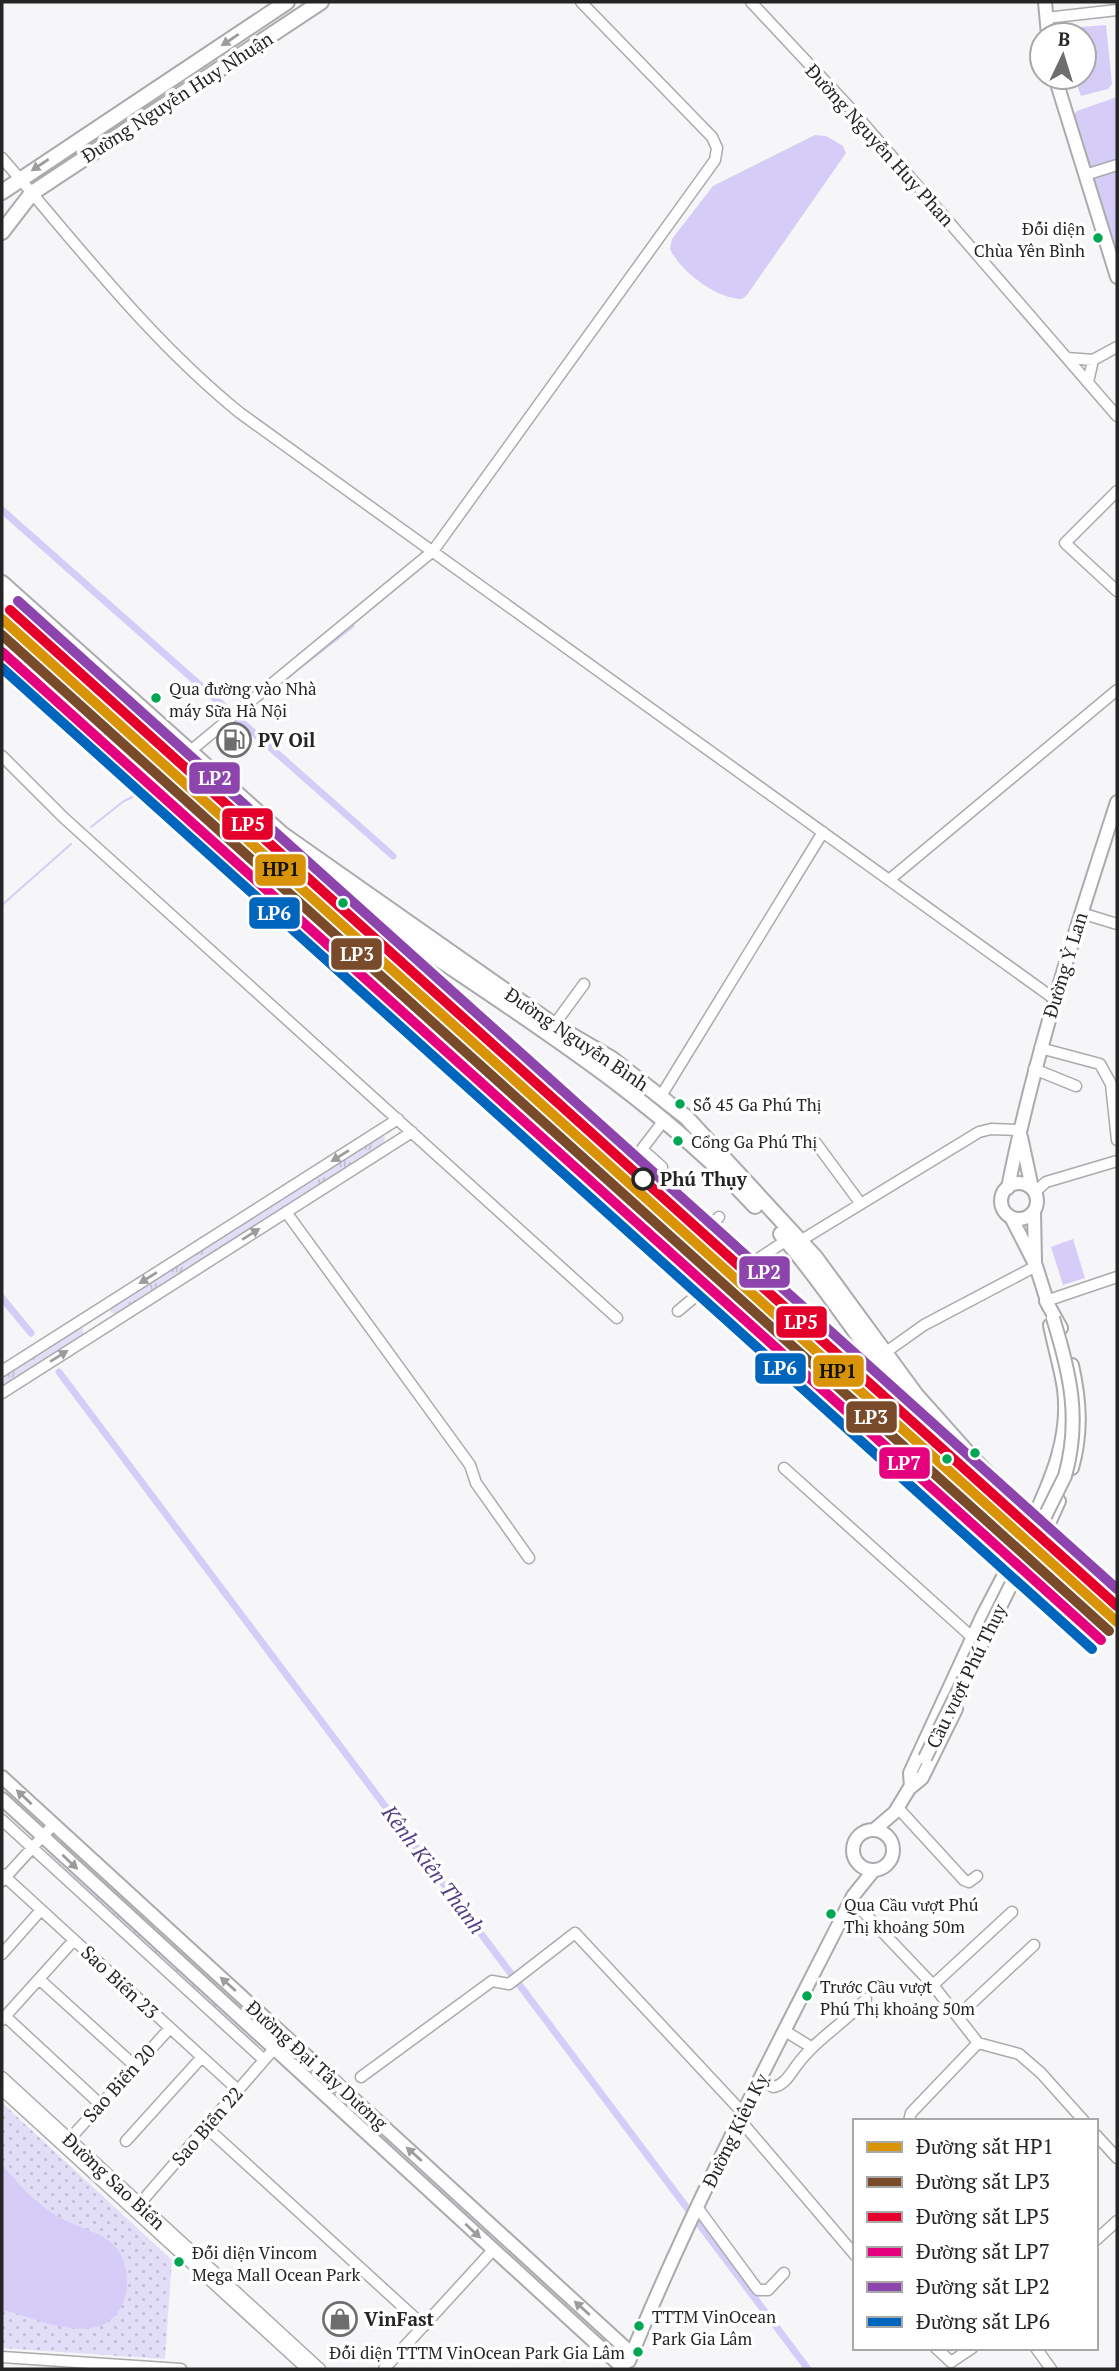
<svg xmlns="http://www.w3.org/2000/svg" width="1119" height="2371" viewBox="0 0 1119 2371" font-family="'PT Serif',serif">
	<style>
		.grass { fill: url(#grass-tufts) }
		.park { fill: url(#park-dots) }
		.water { fill: #d6ccf8 }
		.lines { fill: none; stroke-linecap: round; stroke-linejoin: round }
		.stream { stroke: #d6ccf8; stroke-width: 2 }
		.canal { stroke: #d6ccf8; stroke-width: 7 }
		.minor-casing { stroke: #abaaac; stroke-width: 13 }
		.major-casing { stroke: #abaaac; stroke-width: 16 }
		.highway-casing { stroke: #abaaac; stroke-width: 18 }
		.minor { stroke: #fefefe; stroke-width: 10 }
		.major { stroke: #fefefe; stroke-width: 12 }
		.highway { stroke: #fefefe; stroke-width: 14 }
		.major-bridge-casing { stroke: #abaaac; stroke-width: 16; stroke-linecap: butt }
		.major-bridge { stroke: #fefefe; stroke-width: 12 }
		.rail-1-casing { stroke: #fff; stroke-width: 16 }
		.rail-2-casing { stroke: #fff; stroke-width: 16 }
		.rail-3-casing { stroke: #fff; stroke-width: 16 }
		.rail-4-casing { stroke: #fff; stroke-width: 16 }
		.rail-5-casing { stroke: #fff; stroke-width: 16 }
		.rail-6-casing { stroke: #fff; stroke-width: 16 }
		.rail-1 { stroke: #d89306; stroke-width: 10 }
		.rail-2 { stroke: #7a4b2a; stroke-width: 10 }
		.rail-3 { stroke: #e4002b; stroke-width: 10 }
		.rail-4 { stroke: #e5007d; stroke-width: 10 }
		.rail-5 { stroke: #8e44ad; stroke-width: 10 }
		.rail-6 { stroke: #0065bd; stroke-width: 10 }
		.oneway { fill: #9c9c9d }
		.bus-dot { fill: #00a651; stroke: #fff; stroke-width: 2.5 }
		.stop-dot { fill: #fff; stroke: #252526; stroke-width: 3.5 }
		.labels { text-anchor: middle; stroke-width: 7; stroke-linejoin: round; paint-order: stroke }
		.bus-label { font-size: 17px; fill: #252526; stroke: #fff; text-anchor: start }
		.street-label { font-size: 19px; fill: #252526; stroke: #fff }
		.poi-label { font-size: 19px; font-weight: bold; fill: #252526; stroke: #fff; text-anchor: start }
		.stop-label { font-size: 19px; font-weight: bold; fill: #252526; stroke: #fff; text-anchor: start }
		.water-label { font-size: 21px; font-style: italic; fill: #523d86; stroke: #fff }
		.line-badge { stroke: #fff; stroke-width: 2.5 }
		.badge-label { font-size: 19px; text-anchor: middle; font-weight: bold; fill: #fff }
		.pale-badge-label { font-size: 19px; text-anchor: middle; font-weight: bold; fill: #111 }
	</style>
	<defs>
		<pattern id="grass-tufts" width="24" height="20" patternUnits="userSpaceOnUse" patternTransform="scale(1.75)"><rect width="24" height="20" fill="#e3def7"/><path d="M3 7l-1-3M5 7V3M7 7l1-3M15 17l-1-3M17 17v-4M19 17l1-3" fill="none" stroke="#c3bed4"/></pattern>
		<pattern id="park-dots" width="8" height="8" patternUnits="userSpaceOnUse" patternTransform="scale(1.75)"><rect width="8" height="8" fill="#e3def7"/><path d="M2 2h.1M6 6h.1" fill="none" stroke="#c3bed4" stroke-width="1.8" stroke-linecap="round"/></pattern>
	</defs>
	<rect width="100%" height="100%" fill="#f6f5f7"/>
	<path class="grass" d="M385,1136L384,1144L116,1314L110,1312L112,1307L380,1137Z
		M78,1328H83V1335L2,1387V1377Z
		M61,1839L270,2030V2033L267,2034L58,1844Z
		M49,1853L258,2041V2046L48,1857Z
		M294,2052L610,2340L611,2346L290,2055Z"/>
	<path class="park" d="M2,2103L172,2260L165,2359L2,2348Z"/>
	<path class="water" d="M1106,25L1112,84L1108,89L1081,96L1074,77H1084V35H1057L1056,29Z
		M1117,97V253H1116L1071,118L1077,111Z
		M815,135L826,136L843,146L846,153L747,295L742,299C717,299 681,272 670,249L672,239L713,186Z
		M1073,1239L1085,1278L1063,1285L1051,1247Z
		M2,2164C15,2181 32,2199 51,2212C79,2233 120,2229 126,2271C128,2285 127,2296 121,2307C98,2350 35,2317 2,2310Z"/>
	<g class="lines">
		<path class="stream" d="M263,697L354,626
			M91,827L124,801L164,782
			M2,905L71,844"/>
		<path class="canal" d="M2,510L393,856
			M2,1298L31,1333
			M59,1372L808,2369"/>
		<g class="minor-casing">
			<path id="minor" d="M751,2L850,108L1117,416
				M1046,18L1117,10
				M2,158C78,246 149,339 240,413L1053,998
				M1085,175L1117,165
				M1067,358L1093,360L1117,347
				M1088,382L1093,360
				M1117,491L1065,543L1117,591
				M189,752L433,551L715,160L717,148L712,137L581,2
				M2,756L64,818L617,1318
				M889,880L1117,690
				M1081,913L1117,924
				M554,1025L584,984
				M1040,1048L1100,1064L1111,1084L1117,1140
				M1034,1069L1076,1086
				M661,1096L823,832
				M665,1119L642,1149L662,1167L660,1174L669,1183
				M816,1143L861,1204
				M1035,1192L1046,1182L1117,1161
				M286,1212L470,1465L476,1483L529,1558
				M719,1217L701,1235L737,1269L744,1268L787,1240
				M800,1241L979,1132L991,1129L1019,1130
				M1046,1301L1117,1277
				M678,1311L696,1296L704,1295L851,1425L881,1409L902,1392
				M886,1352L924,1325L1036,1266
				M2,1371L398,1119
				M2,1393L412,1132
				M784,1468L973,1638
				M898,1808L964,1880L969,1882L977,1876
				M2,1820L264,2060
				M2,1874L238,2090
				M2,1881L54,1824
				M852,1900L933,1985L978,2043L1019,2054L1041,2073L1084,2121
				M2,1954L41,1910
				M39,1979L135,2066
				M933,1985L1012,1912
				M959,2015L1034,1945
				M5,2016L100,2104
				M2,2020L74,1940
				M785,2031L811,2047
				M2,2077L320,2369
				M361,2077L492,1981L509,1984L575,1933L743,2113
				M760,2078L773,2087C785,2085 790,2074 797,2065C816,2039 845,2023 866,1999
				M2,2090L307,2369
				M740,2120L855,2255
				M909,2121L911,2113L978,2043
				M206,2127L424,2326
				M1096,2135L1117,2158
				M126,2141L202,2057
				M67,2142L170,2028
				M697,2207L758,2290H768L784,2273
				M136,2208L285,2036
				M1096,2240L1117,2221
				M936,2348L951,2362L972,2348
				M1036,2348L1051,2369
				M2,2357L181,2369
				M384,2369L493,2250"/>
		</g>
		<g class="major-casing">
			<path id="major" d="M1045,2L1048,35
				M1055,77L1117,277
				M1021,1137L1032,1188
				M1001 1201a18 18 0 1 1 36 0a18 18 0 1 1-36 0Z
				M1008,1188C1034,1056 1076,929 1117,802
				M1034,1212L1035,1262
				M1011,1217L1036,1266L1049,1307
				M1046,1301L1061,1328
				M1072,1468C1082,1433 1080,1401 1072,1365
				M1033,1519C1052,1478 1070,1436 1064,1389C1061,1368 1054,1346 1050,1325
				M1045,1532L1059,1501
				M2,1777L632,2354
				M911,1787L910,1773L982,1617L1028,1529
				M911,1787L922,1778L956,1709
				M2,1799L624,2369
				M874,1830L895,1812L915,1779
				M853 1850a20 20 0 1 1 40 0a20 20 0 1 1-40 0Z
				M629,2361C694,2201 775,2050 853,1896L874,1870"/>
		</g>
		<g class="highway-casing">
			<path id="highway" d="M2,192L287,2
				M2,232L32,193L321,2
				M2,583L282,834L554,1025L612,1059L686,1117L815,1257L916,1395L973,1459L1045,1532L1117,1593
				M2,601C111,702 219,803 339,890C481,993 635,1077 755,1206
				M781,1234C827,1287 864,1348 909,1403C972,1478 1043,1543 1117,1607"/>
		</g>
		<use href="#minor" class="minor"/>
		<use href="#major" class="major"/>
		<use href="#highway" class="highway"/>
		<g class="major-bridge-casing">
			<path id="major-bridge" d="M925,1758L1065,1476C1081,1419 1070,1373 1053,1318"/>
		</g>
		<use href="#major-bridge" class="major-bridge"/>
		<g class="rail-1-casing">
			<path id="rail-1" d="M2,619L1117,1622"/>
		</g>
		<g class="rail-2-casing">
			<path id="rail-2" d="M2,635L1109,1631"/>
		</g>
		<g class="rail-3-casing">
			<path id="rail-3" d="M10,610L1117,1606"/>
		</g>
		<g class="rail-4-casing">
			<path id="rail-4" d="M2,652L1101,1640"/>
		</g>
		<g class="rail-5-casing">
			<path id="rail-5" d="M18,601L1117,1589"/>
		</g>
		<g class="rail-6-casing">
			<path id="rail-6" d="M2,668L1092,1649"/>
		</g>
		<use href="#rail-1" class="rail-1"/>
		<use href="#rail-2" class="rail-2"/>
		<use href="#rail-3" class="rail-3"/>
		<use href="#rail-4" class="rail-4"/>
		<use href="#rail-5" class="rail-5"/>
		<use href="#rail-6" class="rail-6"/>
	</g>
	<defs><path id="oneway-solid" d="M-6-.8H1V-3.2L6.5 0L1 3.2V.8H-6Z" transform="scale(1.75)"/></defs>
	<g class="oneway">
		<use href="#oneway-solid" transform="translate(230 40) rotate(146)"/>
		<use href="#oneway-solid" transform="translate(40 165) rotate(146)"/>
		<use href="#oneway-solid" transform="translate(340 1156) rotate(148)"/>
		<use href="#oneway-solid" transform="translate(251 1234) rotate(-32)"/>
		<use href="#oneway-solid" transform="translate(148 1278) rotate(148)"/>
		<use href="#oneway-solid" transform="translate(59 1356) rotate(-32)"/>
		<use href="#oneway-solid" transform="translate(24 1797) rotate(-137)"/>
		<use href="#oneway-solid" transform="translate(70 1862) rotate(43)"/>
		<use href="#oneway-solid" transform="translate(228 1984) rotate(-138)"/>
		<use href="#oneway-solid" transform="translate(414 2154) rotate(-138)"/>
		<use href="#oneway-solid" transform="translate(473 2231) rotate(43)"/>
		<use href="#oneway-solid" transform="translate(582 2308) rotate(-138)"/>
	</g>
	<defs>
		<g id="fuel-ring" transform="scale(1.75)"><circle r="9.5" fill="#fff" stroke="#6e6e6f" stroke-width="1.5"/><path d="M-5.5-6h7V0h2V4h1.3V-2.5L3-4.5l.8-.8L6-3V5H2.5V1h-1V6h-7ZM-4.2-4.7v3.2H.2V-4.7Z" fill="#6e6e6f"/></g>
		<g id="shop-ring" transform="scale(1.75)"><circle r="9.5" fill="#fff" stroke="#6e6e6f" stroke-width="1.5"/><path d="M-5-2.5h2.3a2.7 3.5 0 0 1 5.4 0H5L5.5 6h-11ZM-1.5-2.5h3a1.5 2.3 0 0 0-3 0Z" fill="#6e6e6f"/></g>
	</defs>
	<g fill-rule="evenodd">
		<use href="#fuel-ring" x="234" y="740"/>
		<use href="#shop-ring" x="340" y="2319"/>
	</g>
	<g class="bus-dot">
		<circle cx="1098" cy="238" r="6"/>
		<circle cx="156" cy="698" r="6"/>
		<circle cx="343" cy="903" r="6"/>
		<circle cx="680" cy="1104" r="6"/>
		<circle cx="678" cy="1141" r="6"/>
		<circle cx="975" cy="1453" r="6"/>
		<circle cx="947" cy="1459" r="6"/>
		<circle cx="831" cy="1914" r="6"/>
		<circle cx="807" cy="1996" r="6"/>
		<circle cx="179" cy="2262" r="6"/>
		<circle cx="639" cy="2326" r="6"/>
		<circle cx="638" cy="2352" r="6"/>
	</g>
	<circle class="stop-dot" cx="643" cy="1179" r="10"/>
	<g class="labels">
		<g class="bus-label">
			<text x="1085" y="235" text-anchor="end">Đối diện<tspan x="1085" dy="22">Chùa Yên Bình</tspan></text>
			<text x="169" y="695">Qua đường vào Nhà<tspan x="169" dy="22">máy Sữa Hà Nội</tspan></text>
			<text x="693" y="1111">Số 45 Ga Phú Thị</text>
			<text x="691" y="1148">Cổng Ga Phú Thị</text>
			<text x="844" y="1911">Qua Cầu vượt Phú<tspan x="844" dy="22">Thị khoảng 50m</tspan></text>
			<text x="820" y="1993">Trước Cầu vượt<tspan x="820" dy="22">Phú Thị khoảng 50m</tspan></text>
			<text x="192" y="2259">Đối diện Vincom<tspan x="192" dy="22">Mega Mall Ocean Park</tspan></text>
			<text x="652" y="2323">TTTM VinOcean<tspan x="652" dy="22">Park Gia Lâm</tspan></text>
			<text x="625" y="2359" text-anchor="end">Đối diện TTTM VinOcean Park Gia Lâm</text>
		</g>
		<g class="street-label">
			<text transform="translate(177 97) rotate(-33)" y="7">Đường Nguyễn Huy Nhuận</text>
			<text transform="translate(880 145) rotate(48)" y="7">Đường Nguyễn Huy Phan</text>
			<text transform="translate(1065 965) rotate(-73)" y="7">Đường Ỷ Lan</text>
			<text transform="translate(577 1039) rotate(34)" y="7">Đường Nguyễn Bình</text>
			<text transform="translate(966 1676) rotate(-64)" y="7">Cầu vượt Phú Thụy</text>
			<text transform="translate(120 1982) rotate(43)" y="7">Sao Biển 23</text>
			<text transform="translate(317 2065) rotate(42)" y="7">Đường Đại Tây Dương</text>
			<text transform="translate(119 2083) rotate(-48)" y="7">Sao Biển 20</text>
			<text transform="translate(207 2126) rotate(-49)" y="7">Sao Biển 22</text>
			<text transform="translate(735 2130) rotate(-64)" y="7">Đường Kiêu Kỵ</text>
			<text transform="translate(114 2181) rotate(43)" y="7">Đường Sao Biển</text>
		</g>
		<g class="poi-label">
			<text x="258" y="747">PV Oil</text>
			<text x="364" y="2326">VinFast</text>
		</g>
		<g class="stop-label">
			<text x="660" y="1186">Phú Thụy</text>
		</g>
		<g class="water-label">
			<text transform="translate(433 1870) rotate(53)" y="7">Kênh Kiên Thành</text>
		</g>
	</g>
	<g class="line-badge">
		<rect x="188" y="761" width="53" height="34" rx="7" fill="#8e44ad"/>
		<rect x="221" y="807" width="53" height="34" rx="7" fill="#e4002b"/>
		<rect x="254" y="853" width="53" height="34" rx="7" fill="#d89306"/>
		<rect x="248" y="896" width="53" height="34" rx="7" fill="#0065bd"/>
		<rect x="330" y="937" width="53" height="34" rx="7" fill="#7a4b2a"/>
		<rect x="738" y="1255" width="53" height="34" rx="7" fill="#8e44ad"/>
		<rect x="775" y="1305" width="53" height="34" rx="7" fill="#e4002b"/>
		<rect x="754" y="1352" width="53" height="33" rx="7" fill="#0065bd"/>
		<rect x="812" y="1354" width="53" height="34" rx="7" fill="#d89306"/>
		<rect x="845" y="1400" width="53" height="34" rx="7" fill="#7a4b2a"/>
		<rect x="878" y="1446" width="53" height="34" rx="7" fill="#e5007d"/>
	</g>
	<g class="badge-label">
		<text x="215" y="785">LP2</text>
		<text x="248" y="831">LP5</text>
		<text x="274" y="920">LP6</text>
		<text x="357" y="961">LP3</text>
		<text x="764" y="1279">LP2</text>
		<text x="801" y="1329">LP5</text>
		<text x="780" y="1375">LP6</text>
		<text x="871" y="1424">LP3</text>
		<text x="904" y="1470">LP7</text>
	</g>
	<g class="pale-badge-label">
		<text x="281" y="876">HP1</text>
		<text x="838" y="1378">HP1</text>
	</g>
	<rect width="1119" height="2371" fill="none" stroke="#252526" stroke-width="7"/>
	<rect x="853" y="2119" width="245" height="231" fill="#ffffff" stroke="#a8a8a8" stroke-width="2"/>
	<rect x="867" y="2142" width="35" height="10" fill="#d89306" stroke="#a8a8a8" stroke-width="2"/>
	<text x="916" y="2154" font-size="21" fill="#252526">Đường sắt HP1</text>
	<rect x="867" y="2177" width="35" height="10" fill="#7a4b2a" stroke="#a8a8a8" stroke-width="2"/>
	<text x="916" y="2189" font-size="21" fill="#252526">Đường sắt LP3</text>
	<rect x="867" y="2212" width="35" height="10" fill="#e4002b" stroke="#a8a8a8" stroke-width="2"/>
	<text x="916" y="2224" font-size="21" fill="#252526">Đường sắt LP5</text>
	<rect x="867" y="2247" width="35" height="10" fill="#e5007d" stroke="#a8a8a8" stroke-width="2"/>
	<text x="916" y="2259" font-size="21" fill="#252526">Đường sắt LP7</text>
	<rect x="867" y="2282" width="35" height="10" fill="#8e44ad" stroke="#a8a8a8" stroke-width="2"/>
	<text x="916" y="2294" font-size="21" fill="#252526">Đường sắt LP2</text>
	<rect x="867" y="2317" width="35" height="10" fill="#0065bd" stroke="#a8a8a8" stroke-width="2"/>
	<text x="916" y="2329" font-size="21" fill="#252526">Đường sắt LP6</text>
	<g transform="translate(1063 56) rotate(4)"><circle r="33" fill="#ffffff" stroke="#a8a8a8" stroke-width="2"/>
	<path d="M0-5L12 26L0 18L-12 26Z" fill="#6e6e6f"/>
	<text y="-10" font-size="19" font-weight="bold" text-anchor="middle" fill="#252526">B</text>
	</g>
</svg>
